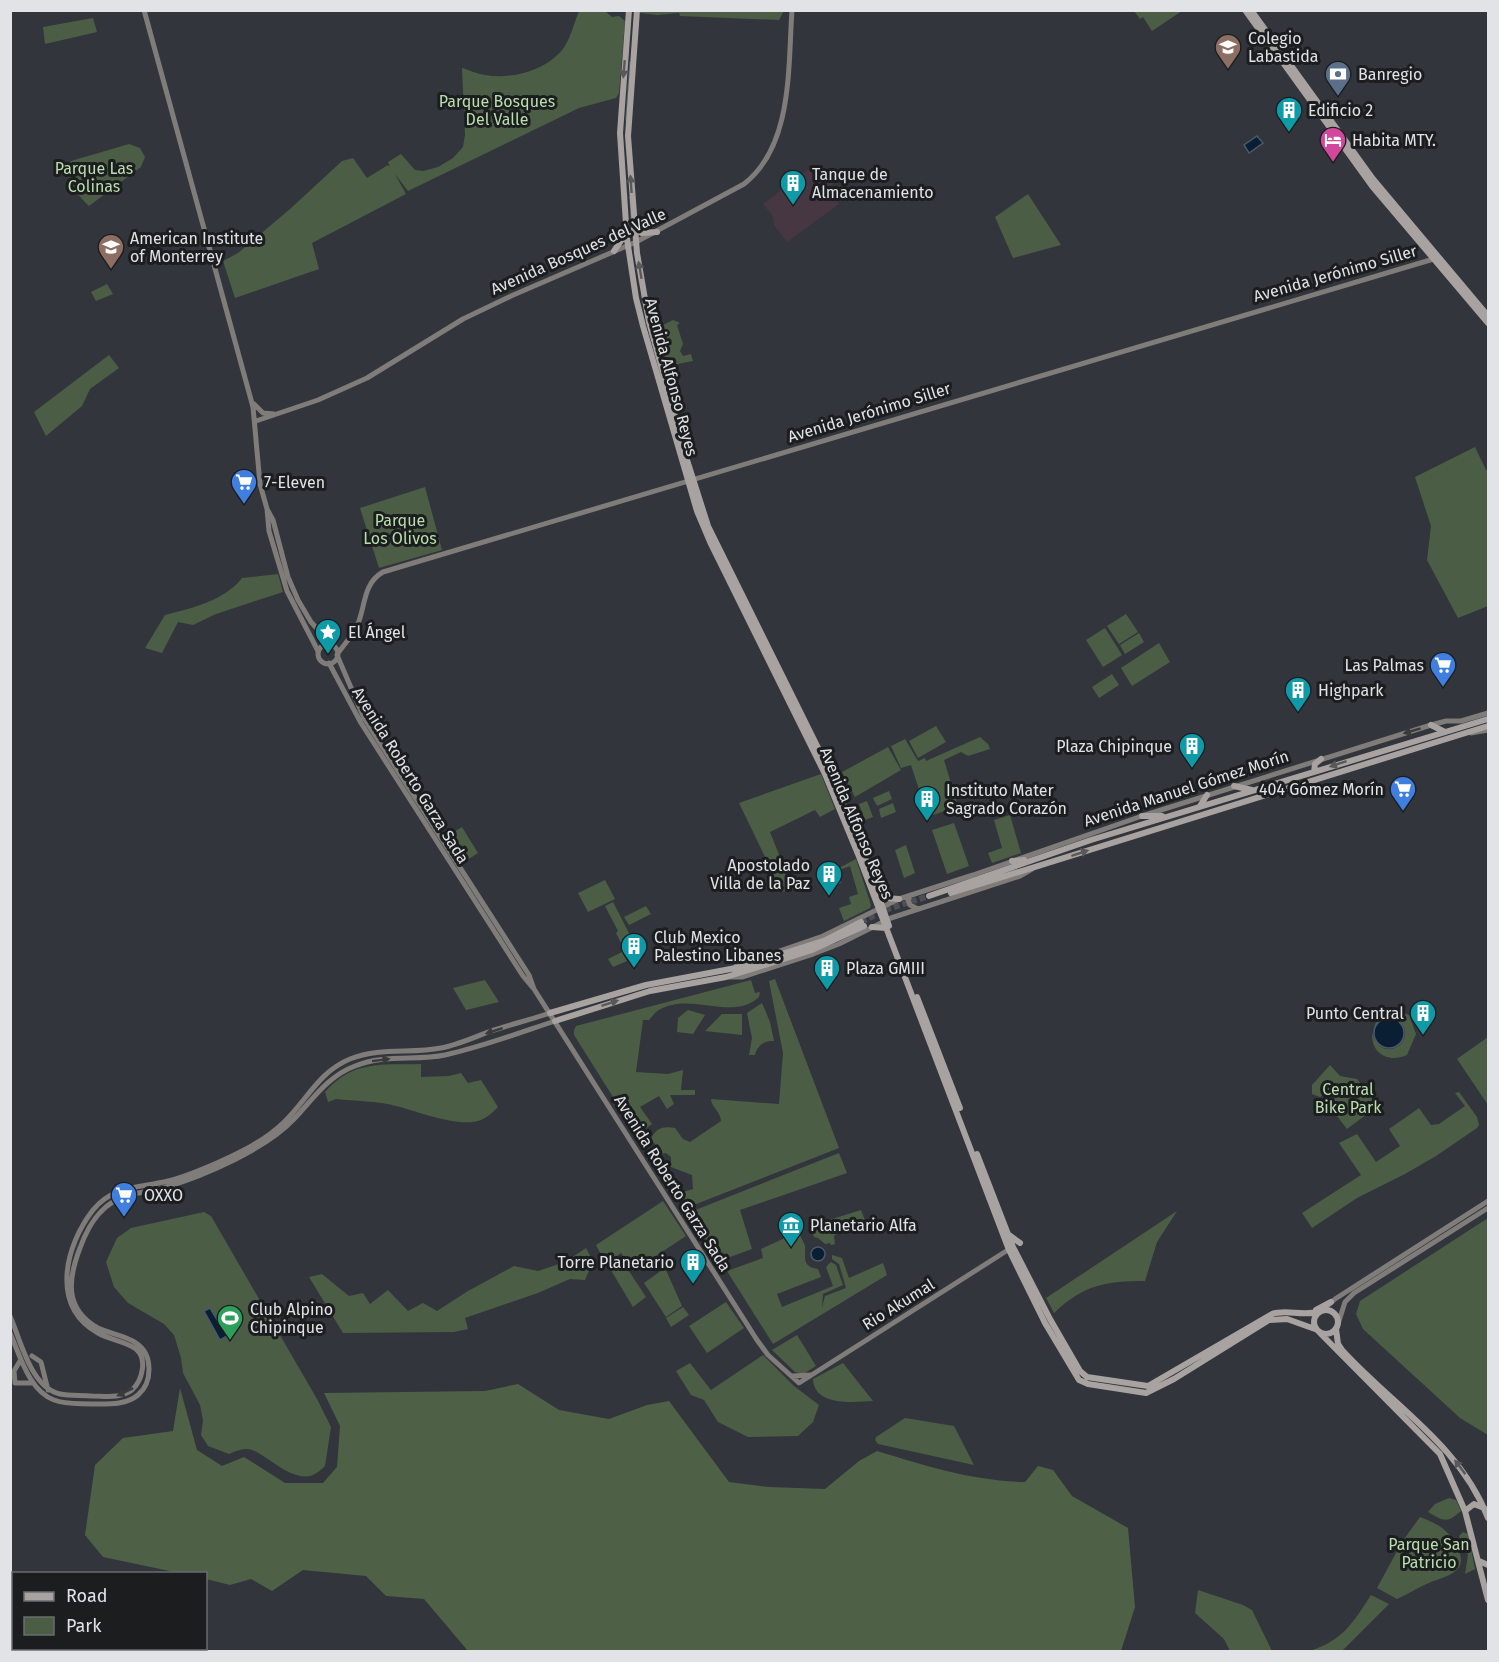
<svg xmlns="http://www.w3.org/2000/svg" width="1499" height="1662" viewBox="0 0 1499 1662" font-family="'Fira Sans',sans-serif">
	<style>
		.industrial { fill: #473743 }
		.green { fill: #4c5d46 }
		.forest { fill: #4e6147 }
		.water { fill: #0a1f33; stroke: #4a5a69; stroke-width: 1.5 }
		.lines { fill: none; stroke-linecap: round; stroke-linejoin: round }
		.stream { stroke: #4a5a69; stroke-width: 1.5 }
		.secondary-tunnel { stroke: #4c4f55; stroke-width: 6; stroke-dasharray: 6 3; stroke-linecap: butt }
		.tertiary { stroke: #7f7c79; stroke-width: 5 }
		.secondary { stroke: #a8a3a0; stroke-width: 6 }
		.oneway { fill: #5a5959 }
		.oneway2 { fill: #393a3a }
		.labels { text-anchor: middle; stroke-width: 6; stroke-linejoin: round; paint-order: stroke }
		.poi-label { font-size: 16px; fill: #e1e3e7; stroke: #1b1d1f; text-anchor: start }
		.park-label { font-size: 16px; fill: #badfad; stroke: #1b1d1f }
		.street-label { font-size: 16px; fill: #e1e3e7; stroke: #1b1d1f }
	</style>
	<rect width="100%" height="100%" fill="#32353b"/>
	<path class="industrial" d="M813,166L825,182L837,176L839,179L830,186L839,204L787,242L774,225L773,216L763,204Z"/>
	<path class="green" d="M579,11H605L612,17L619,16L625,21L619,93L616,98L579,108L408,191L395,174L406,194L312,243L319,269L235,298L223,261L238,253L290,209L342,161L353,158L367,178L388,165L390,167L388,162L401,154L415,170L423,171L438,167L453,158L463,147L465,135L462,68C469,70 477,74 485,75C512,80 549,70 565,46C571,36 575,21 579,11Z
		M640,11V10L784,11L779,20L680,16L679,13L657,15L640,13Z
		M1134,11H1182L1152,31L1143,17L1140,19Z
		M93,18L97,32L45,44L43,27Z
		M129,144L140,148L145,157L141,167L89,206C78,196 63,177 71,161Z
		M1028,194L1061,245L1013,258L995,217Z
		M107,284L113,294L96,301L91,292Z
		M673,320L680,323L677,325L683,344L680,351L683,356L691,354L693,361L667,366L659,335L661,326Z
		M109,355L119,368L90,389L82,406L46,436L34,412Z
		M1475,447L1486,470L1488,469V606L1458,618L1427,560L1431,526L1415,477Z
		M425,487L442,550L379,568L360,508Z
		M278,574L283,592L216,614L193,625L178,622L162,653L145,648L165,615C192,608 224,601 242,578Z
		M1126,614L1138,632L1119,644L1107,626Z
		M1105,628L1122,655L1103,667L1086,640Z
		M1139,633L1144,642L1125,654L1120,645Z
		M1159,643L1170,662L1132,686L1121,668Z
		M1112,674L1119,685L1099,698L1092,687Z
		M936,726L946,742L918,758L909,741Z
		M980,737L988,744L990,749L968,756L961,752L944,760L958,806L928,817L911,765L901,768L891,746L905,739L918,761L925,758L926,761Z
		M888,747L901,770L855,797L842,772Z
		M821,774L835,809L820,817L815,810L770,832L790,882L805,883V886L782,892L739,803Z
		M889,791L892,799L877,806L873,798Z
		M867,801L873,817L865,820L859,804Z
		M893,803L896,812L881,818L879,809Z
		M1010,815L1021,853L992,863L988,853L1002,848L994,820Z
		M954,823L969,866L947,874L932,830Z
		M462,827L478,853L461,864L446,837Z
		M906,845L915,873L904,878L895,850Z
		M856,859L871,905L870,908L844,921L839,908L851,904L849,897L858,894L850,866L837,871L841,883L835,885L836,888L831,889L828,878L820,880V878Z
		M605,880L615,899L588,912L578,893Z
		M613,902L633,941L623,947L616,933L618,931L605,906Z
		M646,906L651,914L629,925L624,917Z
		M622,952L627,961L613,967L608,959Z
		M775,979L839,1148L686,1208L676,1194L693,1189L692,1175L671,1167V1157L666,1153L663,1154L651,1139C656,1128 663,1126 675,1128L683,1139L690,1142L721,1121C721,1112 711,1107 711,1099L779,1104L783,1053L769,981Z
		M485,980L499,1002L466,1010L453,988Z
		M751,980L755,993L760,992L759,997C732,1022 690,991 659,1010C655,1012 652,1017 649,1020H643L636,1072L668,1074L683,1070L681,1090H695V1095H670L674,1104L667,1109L659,1096L640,1107L652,1124L637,1135L574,1035V1030L576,1026Z
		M762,1003L770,1022L774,1041C764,1040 757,1046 755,1055H749L752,1038L747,1013Z
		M688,1010L705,1015L693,1034L677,1032L678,1018Z
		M1389,1012H1402L1409,1015L1416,1034L1407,1055C1389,1063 1371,1054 1372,1033C1382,1068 1423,1039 1396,1018H1383L1374,1027L1377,1020Z
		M722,1014H742V1035L705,1031Z
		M1488,1037V1105L1457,1059Z
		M421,1064V1077L449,1076L461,1073L468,1083L481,1080L498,1107C494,1111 489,1116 483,1119C463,1130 417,1111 396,1106C377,1101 355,1101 336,1099L328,1102L325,1092C353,1060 381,1065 421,1064Z
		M1330,1065L1340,1076L1357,1079L1378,1106L1347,1129L1327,1103L1328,1093L1320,1097L1312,1094V1085Z
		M1459,1092L1477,1117L1479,1125L1477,1128L1436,1156L1405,1174L1357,1198L1312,1228L1302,1213L1361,1175L1339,1143L1357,1134L1376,1162L1400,1146L1389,1129L1419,1108L1431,1125L1439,1124L1465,1106L1455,1093Z
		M839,1153L847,1173L740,1210L752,1249L719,1261L688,1213Z
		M663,1201L686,1236L633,1271L621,1253L606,1264L596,1245Z
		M861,1210L869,1231L863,1232L856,1226H846L834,1236L835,1244L831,1245L830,1243L825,1244L818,1238L814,1237L810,1226Z
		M1177,1211L1157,1242L1145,1281C1106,1281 1083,1285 1054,1313L1046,1298Z
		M204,1212L211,1216L317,1399L331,1427L325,1466C322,1469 317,1473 313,1475C292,1483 269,1456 252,1450C244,1447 236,1451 229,1454L208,1446L201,1435L203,1420L200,1405L183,1373L181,1358L174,1335L164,1324L128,1303L114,1287L106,1262L117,1238L131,1228Z
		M1488,1218V1435L1460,1418L1363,1329L1356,1314L1360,1301Z
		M798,1232C800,1236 804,1242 805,1246C806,1258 801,1266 818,1269L821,1277L777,1294L782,1307L833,1286L826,1267L831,1262L836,1265L843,1285L823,1294L822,1308L825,1296L846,1288L839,1264L832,1259V1255L842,1258L849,1278L883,1263L887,1275L773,1344L727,1271L763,1258L761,1249Z
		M586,1248L593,1261L585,1280L570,1279L538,1293L465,1318L468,1329L454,1332L343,1333L309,1277L322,1274L349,1296L363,1293L370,1304L388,1290L408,1311L423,1303L437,1311L468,1291L514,1266L538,1271L565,1262Z
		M621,1259L646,1297L633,1307L609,1267Z
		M665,1268L682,1306L666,1317L644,1283Z
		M726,1302L744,1328L707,1353L689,1326Z
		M683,1307L689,1315L671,1327L666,1318Z
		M797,1335L816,1366L803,1374L795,1372L772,1350Z
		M763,1355L794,1386L819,1405L813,1422L798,1436L748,1437L718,1422L704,1400L691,1395L676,1371L690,1363L711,1390Z
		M843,1363L873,1401C855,1402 814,1407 813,1379Z
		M905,1418L954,1426L974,1465L878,1444L875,1440L876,1437Z
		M1449,1498L1456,1500L1461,1511C1446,1524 1444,1521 1428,1512L1435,1504Z
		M1420,1517C1436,1523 1448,1529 1456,1545C1471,1571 1449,1575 1431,1582C1419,1587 1408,1594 1397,1599L1377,1588L1402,1542Z
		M1463,1532L1468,1534L1475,1569L1465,1574L1468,1555L1459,1536Z
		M1198,1590L1243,1605L1252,1610L1272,1651H1230L1224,1639L1195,1613Z
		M1371,1595L1389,1604L1342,1651H1310C1343,1640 1353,1623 1371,1595Z"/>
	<path class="forest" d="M518,1384L559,1410L609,1419L647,1405L669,1401L729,1482L769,1487L825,1489L859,1461L877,1451C926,1466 973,1481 1025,1482L1038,1466L1053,1470L1072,1496L1128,1528L1135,1607L1121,1651H468L424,1599L386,1596L366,1576L303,1570L272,1591L251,1579L230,1585L206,1579V1574L179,1573L103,1557L85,1535L95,1465L123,1438L173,1431L180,1388L197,1450L222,1466L244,1457L285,1483H323L337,1467L340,1426L324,1393L485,1391Z"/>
	<path class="water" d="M1257,136L1263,143L1249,153L1244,145Z
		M1374 1033a15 15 0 1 1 30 0a15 15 0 1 1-30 0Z
		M811 1254a7 7 0 1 1 14 0a7 7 0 1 1-14 0Z
		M210,1308L227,1336L220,1340L204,1311Z"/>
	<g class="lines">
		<path class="stream" d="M626,120L630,62
			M630,197L632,233"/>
		<path class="secondary-tunnel" d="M861,922L888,909L929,896"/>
		<path class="tertiary" d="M144,10L253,407L260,484L267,509L273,520L288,577L298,600L311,622L331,644
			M254,404L263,413L274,414
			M256,421L318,400L367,378L463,319L511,296L636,242L744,184C793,146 788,67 792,10
			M267,509L269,531L287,591L318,651
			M318 654a10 10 0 1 1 20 0a10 10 0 1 1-20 0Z
			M338,653C344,645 352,636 357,626C366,607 362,584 383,572L1437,258
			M337,655L364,718L529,975L534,989L757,1340L768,1355L799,1383L1011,1248
			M329,663L361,723L523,976L533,988
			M1471,733L1488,730
			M911,895L908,900L910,905L918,909
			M736,966L823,936L899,899L973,875L1142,816L1431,725L1446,721H1461L1488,713
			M728,977H742L813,954L839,944L891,918L1020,876L1032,869
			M1323,1310L1335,1299L1488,1201
			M10,1316C21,1341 31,1388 60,1394C70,1396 81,1395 92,1396C105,1396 120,1399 132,1390C142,1381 148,1359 136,1349C125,1341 110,1340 98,1333C50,1306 65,1246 93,1210C113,1185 140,1188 168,1181C185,1177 203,1169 219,1162C241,1152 264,1141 282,1124C306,1102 318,1072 350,1059C380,1047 411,1054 441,1048C457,1045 473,1038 488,1032C509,1025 529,1020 550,1013
			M1338,1324L1345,1302L1354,1293L1488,1208
			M10,1333C20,1355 29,1391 54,1400C66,1405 81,1403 94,1404C109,1404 126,1405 138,1395C153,1382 153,1354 136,1343C125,1335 110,1334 98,1328C64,1309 68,1279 80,1248C89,1223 103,1201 130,1195C142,1192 155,1191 166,1187C190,1180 212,1171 234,1160C256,1149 277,1137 294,1119C313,1099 328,1076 355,1066C384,1054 416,1061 445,1055C482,1047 519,1033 555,1021
			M32,1356L41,1362L48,1390
			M20,1361L14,1371L15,1383H33
			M792,1376L810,1375"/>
		<path class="secondary" d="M629,10L620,133L627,239L636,298L643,326L697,511L711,544L825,774L858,854L1009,1250L1045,1323L1079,1380L1088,1384L1146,1393L1174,1379L1269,1320L1287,1319L1315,1329
			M637,10L628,136L637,253L649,322L687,460L708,526L830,772L863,851L889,926
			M1245,10L1372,186L1488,323
			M1251,10L1373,179L1488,316
			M634,229L642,233L657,232
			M614,251L626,233
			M1431,725L1445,732
			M1314,772L1315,764L1321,759
			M1234,786L1252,790
			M1200,806L1207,795
			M1142,816H1162
			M1012,861L1024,860
			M878,892L885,898L899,899
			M951,893L1488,726
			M929,896L1091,840L1488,719
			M872,927L886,928
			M917,997L960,1108
			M550,1013L646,985L741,967L826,940L861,922
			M555,1021L650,991L726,977L752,969L812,950L864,926
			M977,1154L1013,1247L1050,1319L1080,1371L1087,1377L1148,1386L1272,1314C1285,1309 1301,1316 1318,1312
			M1009,1235L1020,1243
			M1314 1322a12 12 0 1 1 24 0a12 12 0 1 1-24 0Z
			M1316,1310L1331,1302
			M1336,1329L1338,1344L1342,1350C1392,1405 1460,1445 1488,1518
			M1320,1333L1440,1454L1465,1511L1488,1600
			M1465,1511L1474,1504L1484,1508
			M1479,1561L1488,1565"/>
	</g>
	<defs><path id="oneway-solid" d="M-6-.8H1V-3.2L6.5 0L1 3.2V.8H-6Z" transform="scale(1.5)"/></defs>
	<g class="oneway">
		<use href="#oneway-solid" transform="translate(624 69) rotate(95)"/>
		<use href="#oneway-solid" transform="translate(631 184) rotate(-94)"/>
		<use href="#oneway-solid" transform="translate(640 270) rotate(-100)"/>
		<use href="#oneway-solid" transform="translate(1338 764) rotate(162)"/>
		<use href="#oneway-solid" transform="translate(1080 853) rotate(-18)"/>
		<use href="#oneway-solid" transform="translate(610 1003) rotate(-18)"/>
		<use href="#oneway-solid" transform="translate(1460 1467) rotate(-127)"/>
	</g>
	<g class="oneway2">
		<use href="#oneway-solid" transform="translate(1412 731) rotate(163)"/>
		<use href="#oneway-solid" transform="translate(494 1031) rotate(162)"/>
		<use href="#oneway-solid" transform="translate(381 1060) rotate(-7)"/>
		<use href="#oneway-solid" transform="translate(125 1392) rotate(154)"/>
	</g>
	<defs>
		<g id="school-pin" transform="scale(1.35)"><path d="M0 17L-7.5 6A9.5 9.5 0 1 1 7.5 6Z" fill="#8d6e63" stroke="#1b1d1f"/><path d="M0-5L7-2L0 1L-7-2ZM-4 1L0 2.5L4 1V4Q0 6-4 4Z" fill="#fff"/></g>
		<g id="bank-pin" transform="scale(1.35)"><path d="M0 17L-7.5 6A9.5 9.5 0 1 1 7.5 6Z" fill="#5c6f8a" stroke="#1b1d1f"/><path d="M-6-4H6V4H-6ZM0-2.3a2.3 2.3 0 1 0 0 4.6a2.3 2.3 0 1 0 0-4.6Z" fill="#fff"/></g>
		<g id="building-pin" transform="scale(1.35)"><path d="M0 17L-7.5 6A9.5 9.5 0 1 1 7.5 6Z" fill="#0f9aa8" stroke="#1b1d1f"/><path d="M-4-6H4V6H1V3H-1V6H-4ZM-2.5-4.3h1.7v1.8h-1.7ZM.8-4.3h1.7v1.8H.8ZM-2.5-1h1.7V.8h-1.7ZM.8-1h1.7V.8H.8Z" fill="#fff"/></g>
		<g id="hotel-pin" transform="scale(1.35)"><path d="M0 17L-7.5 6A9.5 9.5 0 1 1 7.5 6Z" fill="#d1479c" stroke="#1b1d1f"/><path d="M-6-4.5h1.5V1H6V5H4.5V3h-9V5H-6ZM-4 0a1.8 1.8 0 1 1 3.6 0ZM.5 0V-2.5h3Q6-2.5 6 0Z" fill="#fff"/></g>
		<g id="supermarket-pin" transform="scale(1.35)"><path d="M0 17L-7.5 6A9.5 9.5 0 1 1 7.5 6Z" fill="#3f7fe0" stroke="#1b1d1f"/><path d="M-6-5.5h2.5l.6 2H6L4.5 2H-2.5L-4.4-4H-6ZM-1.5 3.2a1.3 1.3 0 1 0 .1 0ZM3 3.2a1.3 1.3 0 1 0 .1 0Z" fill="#fff"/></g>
		<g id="sight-pin" transform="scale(1.35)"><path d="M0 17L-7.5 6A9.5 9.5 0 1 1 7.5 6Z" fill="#0f9aa8" stroke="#1b1d1f"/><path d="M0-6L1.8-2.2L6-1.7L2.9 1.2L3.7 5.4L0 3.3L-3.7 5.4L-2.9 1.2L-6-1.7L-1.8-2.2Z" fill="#fff"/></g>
		<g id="museum-pin" transform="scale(1.35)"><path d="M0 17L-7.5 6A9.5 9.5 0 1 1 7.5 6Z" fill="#0f9aa8" stroke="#1b1d1f"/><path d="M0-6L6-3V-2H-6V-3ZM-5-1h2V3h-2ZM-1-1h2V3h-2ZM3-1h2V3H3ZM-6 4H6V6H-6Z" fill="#fff"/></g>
		<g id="stadium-pin" transform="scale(1.35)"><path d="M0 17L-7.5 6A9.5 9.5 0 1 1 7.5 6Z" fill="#2e9e5b" stroke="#1b1d1f"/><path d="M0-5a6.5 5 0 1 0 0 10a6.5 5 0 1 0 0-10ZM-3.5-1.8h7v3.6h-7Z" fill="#fff"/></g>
	</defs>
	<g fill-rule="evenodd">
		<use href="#school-pin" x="1228" y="47"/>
		<use href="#bank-pin" x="1338" y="74"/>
		<use href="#building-pin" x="1289" y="110"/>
		<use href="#hotel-pin" x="1333" y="140"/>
		<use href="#building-pin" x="793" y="183"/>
		<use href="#school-pin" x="111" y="247"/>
		<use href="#supermarket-pin" x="244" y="482"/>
		<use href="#sight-pin" x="328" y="632"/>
		<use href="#supermarket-pin" x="1443" y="665"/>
		<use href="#building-pin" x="1298" y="690"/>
		<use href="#building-pin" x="1192" y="746"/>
		<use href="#supermarket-pin" x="1403" y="789"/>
		<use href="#building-pin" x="927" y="799"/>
		<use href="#building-pin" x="829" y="874"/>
		<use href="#building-pin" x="634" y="946"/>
		<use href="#building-pin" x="827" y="968"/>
		<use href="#building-pin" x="1423" y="1013"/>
		<use href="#supermarket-pin" x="124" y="1195"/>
		<use href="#museum-pin" x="791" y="1225"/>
		<use href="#building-pin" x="693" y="1262"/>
		<use href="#stadium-pin" x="230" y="1318"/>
	</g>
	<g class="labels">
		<g class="poi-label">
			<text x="1248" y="44">Colegio<tspan x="1248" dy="18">Labastida</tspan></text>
			<text x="1358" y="80">Banregio</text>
			<text x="1308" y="116">Edificio 2</text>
			<text x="1352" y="146">Habita MTY.</text>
			<text x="812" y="180">Tanque de<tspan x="812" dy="18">Almacenamiento</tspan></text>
			<text x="130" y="244">American Institute<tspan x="130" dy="18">of Monterrey</tspan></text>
			<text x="264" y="488">7-Eleven</text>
			<text x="348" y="638">El Ángel</text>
			<text x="1424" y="671" text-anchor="end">Las Palmas</text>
			<text x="1318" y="696">Highpark</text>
			<text x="1172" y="752" text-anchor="end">Plaza Chipinque</text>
			<text x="1384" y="795" text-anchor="end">404 Gómez Morín</text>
			<text x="946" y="796">Instituto Mater<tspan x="946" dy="18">Sagrado Corazón</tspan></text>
			<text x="810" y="871" text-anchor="end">Apostolado<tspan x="810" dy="18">Villa de la Paz</tspan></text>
			<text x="654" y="943">Club Mexico<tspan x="654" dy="18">Palestino Libanes</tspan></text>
			<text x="846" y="974">Plaza GMIII</text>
			<text x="1404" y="1019" text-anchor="end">Punto Central</text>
			<text x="144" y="1201">OXXO</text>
			<text x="810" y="1231">Planetario Alfa</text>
			<text x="674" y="1268" text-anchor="end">Torre Planetario</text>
			<text x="250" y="1315">Club Alpino<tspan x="250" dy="18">Chipinque</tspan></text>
		</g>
		<g class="park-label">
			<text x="497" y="107">Parque Bosques<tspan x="497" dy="18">Del Valle</tspan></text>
			<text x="94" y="174">Parque Las<tspan x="94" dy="18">Colinas</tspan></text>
			<text x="400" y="526">Parque<tspan x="400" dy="18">Los Olivos</tspan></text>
			<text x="1348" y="1095">Central<tspan x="1348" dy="18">Bike Park</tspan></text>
			<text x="1429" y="1550">Parque San<tspan x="1429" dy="18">Patricio</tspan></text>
		</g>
		<g class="street-label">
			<text transform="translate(578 251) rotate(-24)" y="6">Avenida Bosques del Valle</text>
			<text transform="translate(1335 273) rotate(-16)" y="6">Avenida Jerónimo Siller</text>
			<text transform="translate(672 377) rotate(75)" y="6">Avenida Alfonso Reyes</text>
			<text transform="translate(869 412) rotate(-17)" y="6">Avenida Jerónimo Siller</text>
			<text transform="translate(411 775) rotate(58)" y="6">Avenida Roberto Garza Sada</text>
			<text transform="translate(1186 788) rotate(-18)" y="6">Avenida Manuel Gómez Morín</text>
			<text transform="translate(857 823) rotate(67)" y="6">Avenida Alfonso Reyes</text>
			<text transform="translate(673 1183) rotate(58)" y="6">Avenida Roberto Garza Sada</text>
			<text transform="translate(898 1304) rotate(-32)" y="6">Rio Akumal</text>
		</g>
	</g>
	<rect width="1499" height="1662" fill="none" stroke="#e1e3e7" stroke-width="24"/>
	<rect x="12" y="1572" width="195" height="78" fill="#1b1d1f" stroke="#6a6c6f" stroke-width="1.5"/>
	<rect x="24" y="1592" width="30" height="9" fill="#a8a3a0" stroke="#6a6c6f" stroke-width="1.5"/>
	<text x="66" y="1602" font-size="18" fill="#e1e3e7">Road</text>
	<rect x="24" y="1617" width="30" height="18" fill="#4c5d46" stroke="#6a6c6f" stroke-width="1.5"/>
	<text x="66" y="1632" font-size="18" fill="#e1e3e7">Park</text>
</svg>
